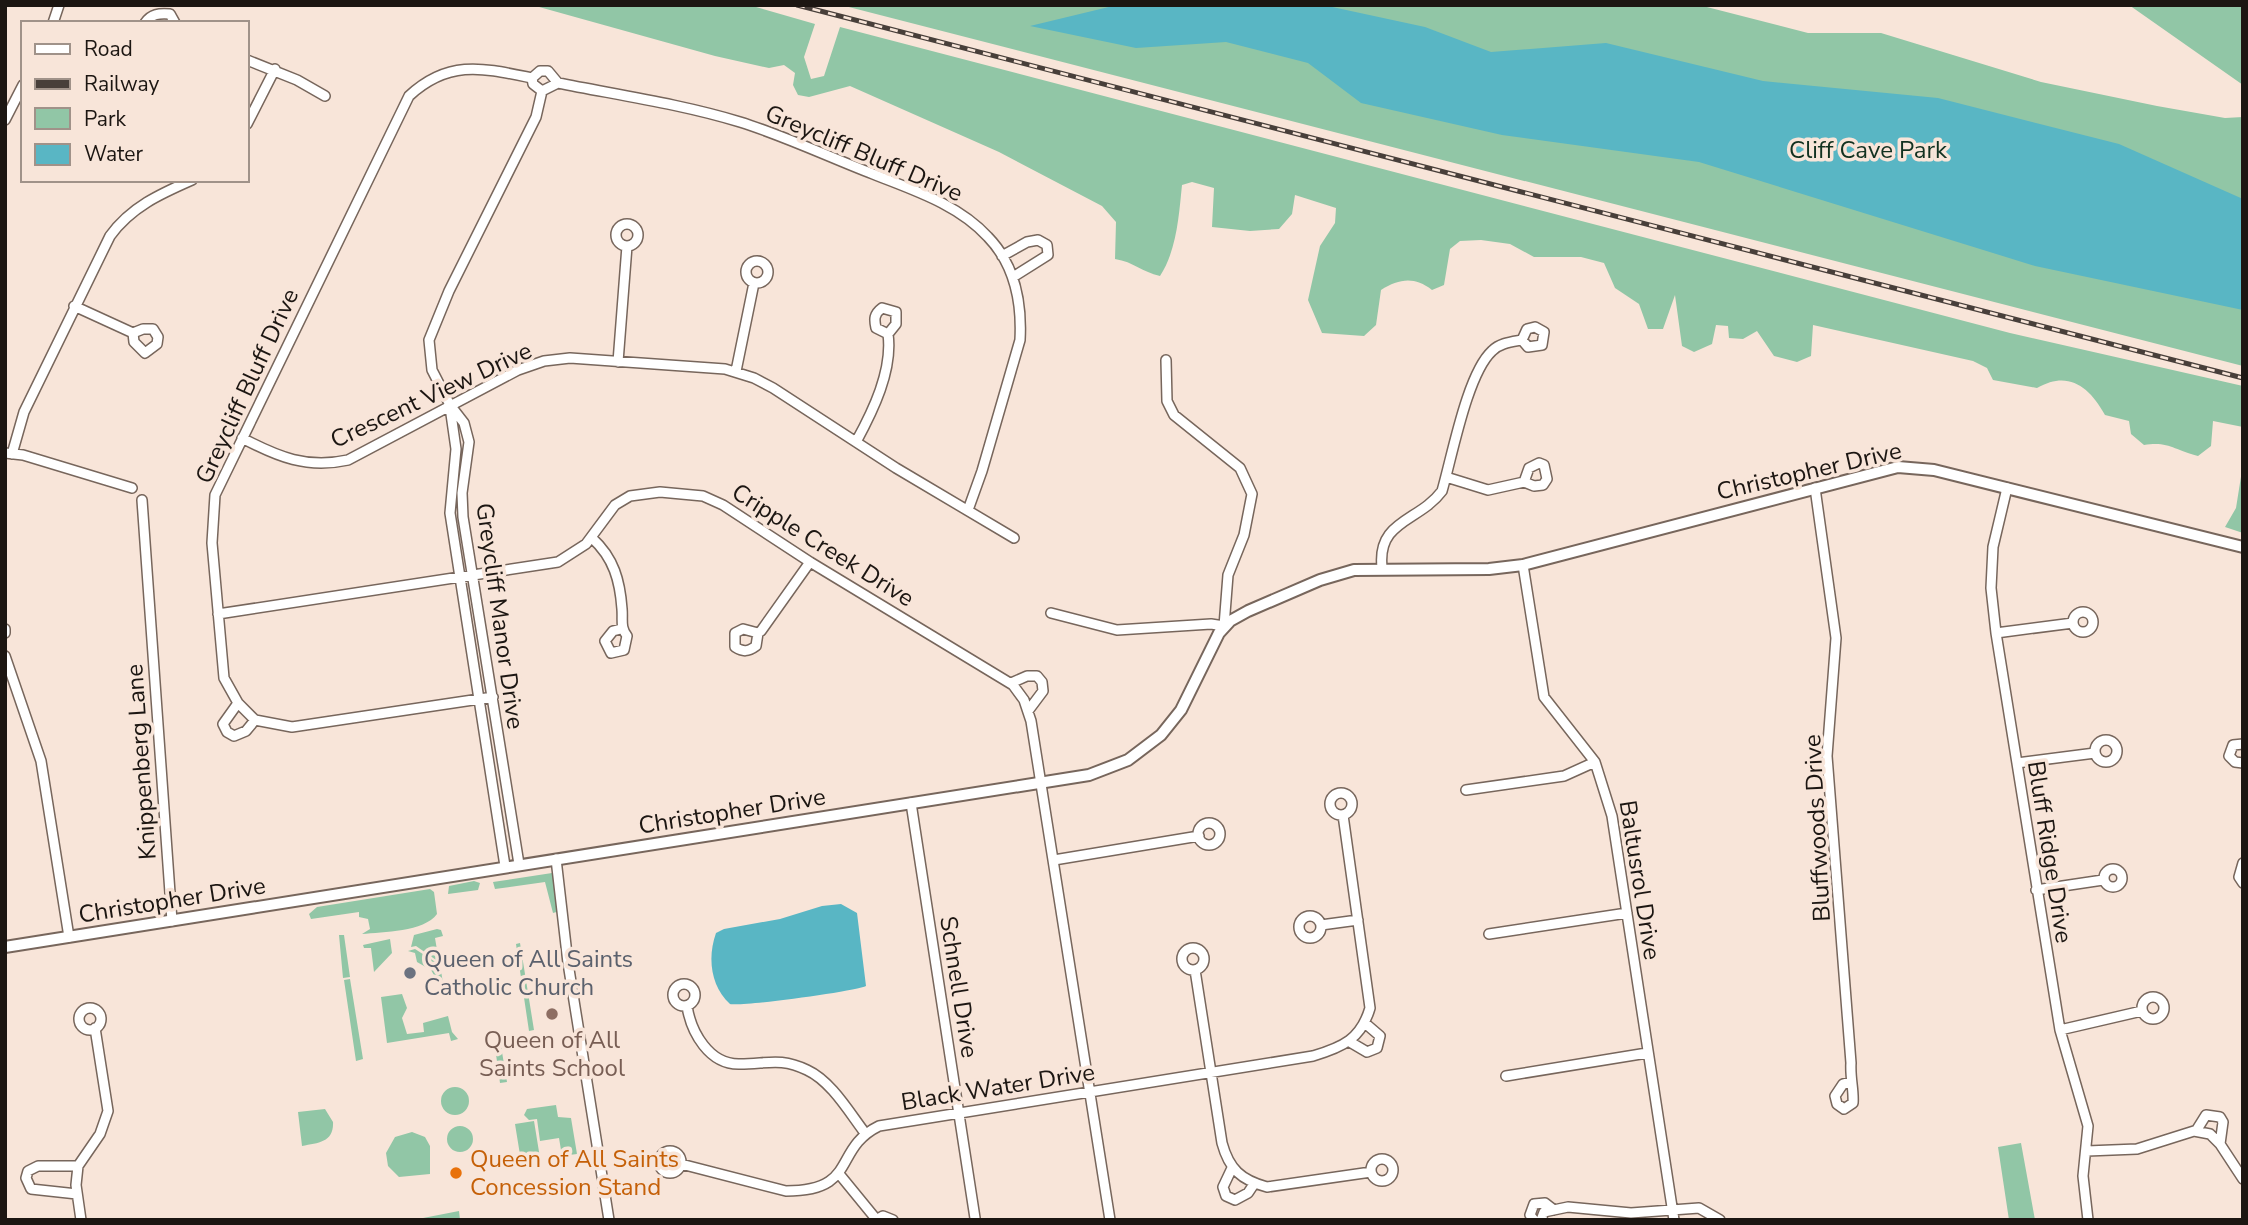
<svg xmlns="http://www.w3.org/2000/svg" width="2248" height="1225" viewBox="0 0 2248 1225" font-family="'Nunito Sans',sans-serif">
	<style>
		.green { fill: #91c6a6 }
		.water { fill: #59b6c4 }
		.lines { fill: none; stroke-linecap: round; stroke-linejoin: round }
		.minor-casing { stroke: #77665c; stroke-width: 12 }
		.tertiary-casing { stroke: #77665c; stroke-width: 14 }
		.minor { stroke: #fff; stroke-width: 9 }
		.tertiary { stroke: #fff; stroke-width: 10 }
		.rail-casing { stroke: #483f3a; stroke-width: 5 }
		.rail { stroke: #f8e5d9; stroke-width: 2.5; stroke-dasharray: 8; stroke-linecap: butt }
		.worship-dot { fill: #6b7280; stroke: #f8e5d9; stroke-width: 2.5 }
		.education-dot { fill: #8d6e63; stroke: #f8e5d9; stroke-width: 2.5 }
		.food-dot { fill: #e8710a; stroke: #f8e5d9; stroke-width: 2.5 }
		.labels { text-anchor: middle; stroke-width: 7; stroke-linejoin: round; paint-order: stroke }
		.park-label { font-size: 24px; fill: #123120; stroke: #f8e5d9 }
		.street-label { font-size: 24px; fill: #1c1612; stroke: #f8e5d9 }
		.worship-label { font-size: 24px; fill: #5b616d; stroke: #f8e5d9; text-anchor: start }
		.education-label { font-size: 24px; fill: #785e54; stroke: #f8e5d9 }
		.food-label { font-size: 24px; fill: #c56008; stroke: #f8e5d9; text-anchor: start }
	</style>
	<rect width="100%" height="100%" fill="#f8e5d9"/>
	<path class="green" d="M532,5H749L815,24L804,57L811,79L824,76L840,27L2010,333L2243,386V427L2213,421L2211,446L2198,456C2174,450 2169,441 2144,445L2131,434L2129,421L2105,415C2089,386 2068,370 2037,388L1993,380L1987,368L1973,361L1813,325L1811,356L1797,362L1774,356L1757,331L1743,339L1729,338L1728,326L1716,325L1712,344L1694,352L1682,346L1675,295L1663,329H1648L1639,304L1615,288L1604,263L1581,257H1534L1510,244L1481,240L1460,241L1450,249L1444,285L1432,290C1414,276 1399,279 1381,290L1376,325L1364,336L1322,333L1308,300L1320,246L1335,223L1336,208L1295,195L1292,214L1279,229L1250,231L1212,227L1214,188L1192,182L1182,185C1179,214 1177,250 1160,276C1142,272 1134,262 1115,259L1116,222L1102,206L999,152L850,86L809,97L798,95L793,85L795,73L784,65L769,68L715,56Z
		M841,5H1699L1808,33H1881L2041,82L2157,106L2225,118L2243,117V366Z
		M2129,5H2243V85Z
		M2243,464V533L2225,527L2236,508Z
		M552,873L560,911L553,913L545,882L495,889L493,882Z
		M474,881L480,883L478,890L448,894L449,886Z
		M430,889L434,892L437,914C424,932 383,932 362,934L370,929L368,919L359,917V912L311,919L309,914L317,907Z
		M437,929L441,930L443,936L435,938L439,962L416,946L411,947L414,935Z
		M339,935H344L350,977L343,978Z
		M390,939L392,953L374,972L371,948H364L363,945Z
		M520,943L534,1030L529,1031L516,944Z
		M415,949L440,965L444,989L436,990L441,987L431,970L417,962L415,953L408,951Z
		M350,979L363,1059L356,1061L344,980Z
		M402,994L407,1008L402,1018L407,1034L424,1032L423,1023L448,1016L452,1032L458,1039L451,1041L449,1033L387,1043L381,997Z
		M501,1046L507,1082L500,1083L495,1047Z
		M441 1101a14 14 0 1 1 28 0a14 14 0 1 1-28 0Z
		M556,1105L558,1117L571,1118L577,1154L562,1156L559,1138L540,1141L537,1119L529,1120L524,1115L527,1109Z
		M325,1109L333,1122C334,1142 319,1143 302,1146L298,1112Z
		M534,1121L540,1158L521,1161L515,1124Z
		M447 1139a13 13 0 1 1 26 0a13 13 0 1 1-26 0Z
		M412,1132L425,1137L430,1146V1174L399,1177L388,1166L386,1153L395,1137Z
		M2021,1143L2035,1220H2009L1998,1147Z
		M459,1211L460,1220H417L418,1219Z"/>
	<path class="water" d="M1117,5H1323L1425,27L1491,52L1606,43L1763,81L1938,98L2119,144L2243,199V310L2035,266L1699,162L1502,135L1361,103L1308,63L1226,42L1136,48L1030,26Z
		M841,904L857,913L866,986C857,991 742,1007 730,1004C711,987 707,958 716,933L724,929L780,919L822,906Z"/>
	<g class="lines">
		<g class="minor-casing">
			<path id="minor" d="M53,23L59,5
				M145,23C151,14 159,13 170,14L175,23
				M247,60L297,80L325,96
				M532,78L533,84L542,91L558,83
				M5,120L23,85
				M247,124L275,69
				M616 235a11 11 0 1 1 22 0a11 11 0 1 1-22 0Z
				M1002,256L1027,242L1038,240L1047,245L1048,255L1013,277
				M746 272a11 11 0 1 1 22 0a11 11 0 1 1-22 0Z
				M74,306L133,333L134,342L145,353L157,344L158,337L153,329H143L133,333
				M618,362L627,246
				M736,371L754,283
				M450,407L456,449L450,513L505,866
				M242,438C278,457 307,469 348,460L518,370L544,361L570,358L725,369L754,378L773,388L896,468L1014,538
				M856,442C873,411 893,370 888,334L896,324V312L882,308C874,314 874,319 876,328L888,334
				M5,453L23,455L132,488
				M12,454L24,412L110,236C131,207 160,194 192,180
				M1446,477L1488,490L1524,482L1529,468L1539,463L1544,465L1547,479L1543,485L1534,486L1524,482
				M1815,488L1836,638L1827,756L1851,1063C1850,1078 1854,1090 1853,1103L1844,1109L1837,1104L1835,1096L1843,1084L1850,1082
				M2007,488L1993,547L1991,588L1996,633L2060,1030L2088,1126L2083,1176L2088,1220
				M142,500L172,921
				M592,538C614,558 620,581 622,609C623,620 620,627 627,636L624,650L611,653L605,641L613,631L621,629
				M1523,565L1544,697L1595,762L1612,816L1674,1220
				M1382,567C1377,520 1419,522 1442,491C1452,457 1467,374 1492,351C1500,343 1511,342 1522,340L1528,347L1542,345L1544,332L1535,327L1527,329L1522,340
				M2073 622a10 10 0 1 1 20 0a10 10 0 1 1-20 0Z
				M1051,613L1117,630L1211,624L1224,626L1228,575L1244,535L1252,494L1240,468L1174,415L1167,401L1166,360
				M218,614L558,562L586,544L615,505L630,496L660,492L703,496L723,505L810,562L1013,685L1024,700L1031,721L1110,1220
				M5,629V633
				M758,633L756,646C748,652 743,652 735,647V633L743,629L758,633L761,631L810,562
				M1996,633L2073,623
				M5,656L41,761L69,937
				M1011,683L1027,676H1037L1042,682L1043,691L1028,711
				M493,697L292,727L255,720L238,703L224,678L212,543L215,495L409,96C449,59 483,68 532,78L540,71H548L558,83C618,95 681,104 740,122C785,136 829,157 873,174C913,190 958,204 988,237C1015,265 1022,303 1020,340L982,471L968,510
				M238,703L223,724L227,732L234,736L246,731L255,720
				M2095 751a11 11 0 1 1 22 0a11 11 0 1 1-22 0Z
				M2243,744L2233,745L2229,756L2235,762L2243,763
				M2017,763L2095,753
				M1466,790L1564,776L1595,762
				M1330 804a11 11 0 1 1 22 0a11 11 0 1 1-22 0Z
				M911,803L975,1218
				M1198 834a11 11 0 1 1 22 0a11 11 0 1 1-22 0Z
				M556,859L568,963L609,1220
				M1054,860L1199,836
				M2243,863L2239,877L2243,883
				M519,864L463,517L462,493L469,442L464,423L450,405L432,370L429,340L449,291L536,117L542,91
				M2104 878a9 9 0 1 1 18 0a9 9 0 1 1-18 0Z
				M2036,890L2103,880
				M1299 927a11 11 0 1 1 22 0a11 11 0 1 1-22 0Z
				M1321,925L1358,920
				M1489,934L1627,913
				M1182 959a11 11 0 1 1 22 0a11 11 0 1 1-22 0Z
				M1195,970L1222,1143C1229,1169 1241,1180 1267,1187L1371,1172
				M673 995a11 11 0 1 1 22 0a11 11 0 1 1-22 0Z
				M2142 1008a11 11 0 1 1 22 0a11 11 0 1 1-22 0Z
				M687,1006C691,1032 709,1065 740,1064C767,1064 780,1057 807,1070C831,1081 849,1112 865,1133
				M79 1019a11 11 0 1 1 22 0a11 11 0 1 1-22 0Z
				M2060,1030L2142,1011
				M1350,1042L1367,1052L1377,1048L1380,1036L1366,1024
				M1506,1076L1647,1053
				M2196,1131L2206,1115L2220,1117L2223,1122L2220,1144
				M659 1162a11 11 0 1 1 22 0a11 11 0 1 1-22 0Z
				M2087,1151L2137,1149L2194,1131L2210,1134L2220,1144L2243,1179
				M1371 1170a11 11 0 1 1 22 0a11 11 0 1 1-22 0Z
				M681,1164L786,1191C859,1191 832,1149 879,1126L1313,1056C1343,1047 1361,1039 1370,1008L1343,815
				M1232,1168L1223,1187L1226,1196L1235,1200L1248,1193L1254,1184
				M840,1175L876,1219
				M77,1194L31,1189L26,1178L28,1171L38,1166H78
				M81,1220L76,1185L78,1166L100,1134L108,1111L95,1028
				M876,1220L883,1216L893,1220
				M1534,1220L1530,1215L1534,1204L1545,1203L1554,1210
				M1541,1220L1544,1212L1568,1207L1631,1213L1699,1208L1720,1220"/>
		</g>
		<g class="tertiary-casing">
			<path id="tertiary" d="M5,947L1089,775L1128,760L1161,735L1181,710L1219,633L1230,621L1248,611L1320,580L1354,570L1489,569L1523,565L1898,467L1934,470L2243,547"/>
		</g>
		<use href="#minor" class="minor"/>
		<use href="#tertiary" class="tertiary"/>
		<g class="rail-casing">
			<path id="rail" d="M797,5L2243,378"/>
		</g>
		<use href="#rail" class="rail"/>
	</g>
	<circle class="worship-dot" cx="410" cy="973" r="7"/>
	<circle class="education-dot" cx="552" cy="1014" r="7"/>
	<circle class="food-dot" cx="456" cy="1173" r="7"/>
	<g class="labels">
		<g class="park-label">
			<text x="1868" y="158">Cliff Cave Park</text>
		</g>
		<g class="street-label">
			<text transform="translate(864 153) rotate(23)" y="8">Greycliff Bluff Drive</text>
			<text transform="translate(247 386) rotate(-65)" y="8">Greycliff Bluff Drive</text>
			<text transform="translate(431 395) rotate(-25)" y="8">Crescent View Drive</text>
			<text transform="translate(1809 471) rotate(-13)" y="8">Christopher Drive</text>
			<text transform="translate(823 545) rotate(32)" y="8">Cripple Creek Drive</text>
			<text transform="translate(500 616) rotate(82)" y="8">Greycliff Manor Drive</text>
			<text transform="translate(141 762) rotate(-94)" y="8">Knippenberg Lane</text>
			<text transform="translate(732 811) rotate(-9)" y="8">Christopher Drive</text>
			<text transform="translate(1817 828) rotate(-93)" y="8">Bluffwoods Drive</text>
			<text transform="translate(2050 852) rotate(81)" y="8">Bluff Ridge Drive</text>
			<text transform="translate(1640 880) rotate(81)" y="8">Baltusrol Drive</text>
			<text transform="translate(172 900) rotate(-9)" y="8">Christopher Drive</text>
			<text transform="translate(959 987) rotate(81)" y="8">Schnell Drive</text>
			<text transform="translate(998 1087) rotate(-9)" y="8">Black Water Drive</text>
		</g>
		<g class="worship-label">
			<text x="424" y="967">Queen of All Saints<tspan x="424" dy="28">Catholic Church</tspan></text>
		</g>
		<g class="education-label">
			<text x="552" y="1048">Queen of All<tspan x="552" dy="28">Saints School</tspan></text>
		</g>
		<g class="food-label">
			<text x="470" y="1167">Queen of All Saints<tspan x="470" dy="28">Concession Stand</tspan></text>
		</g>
	</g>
	<rect width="2248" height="1225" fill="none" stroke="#1c1612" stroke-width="14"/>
	<rect x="21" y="21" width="228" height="161" fill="#f8e5d9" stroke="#a09289" stroke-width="2"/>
	<rect x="35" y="44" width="35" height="10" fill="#ffffff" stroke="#a09289" stroke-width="2"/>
	<text x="84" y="56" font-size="21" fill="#1c1612">Road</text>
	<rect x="35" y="79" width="35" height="10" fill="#483f3a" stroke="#a09289" stroke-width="2"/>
	<text x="84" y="91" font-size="21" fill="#1c1612">Railway</text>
	<rect x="35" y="108" width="35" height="21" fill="#91c6a6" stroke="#a09289" stroke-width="2"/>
	<text x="84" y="126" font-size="21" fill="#1c1612">Park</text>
	<rect x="35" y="144" width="35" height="21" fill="#59b6c4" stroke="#a09289" stroke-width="2"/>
	<text x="84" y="161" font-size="21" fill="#1c1612">Water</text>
</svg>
